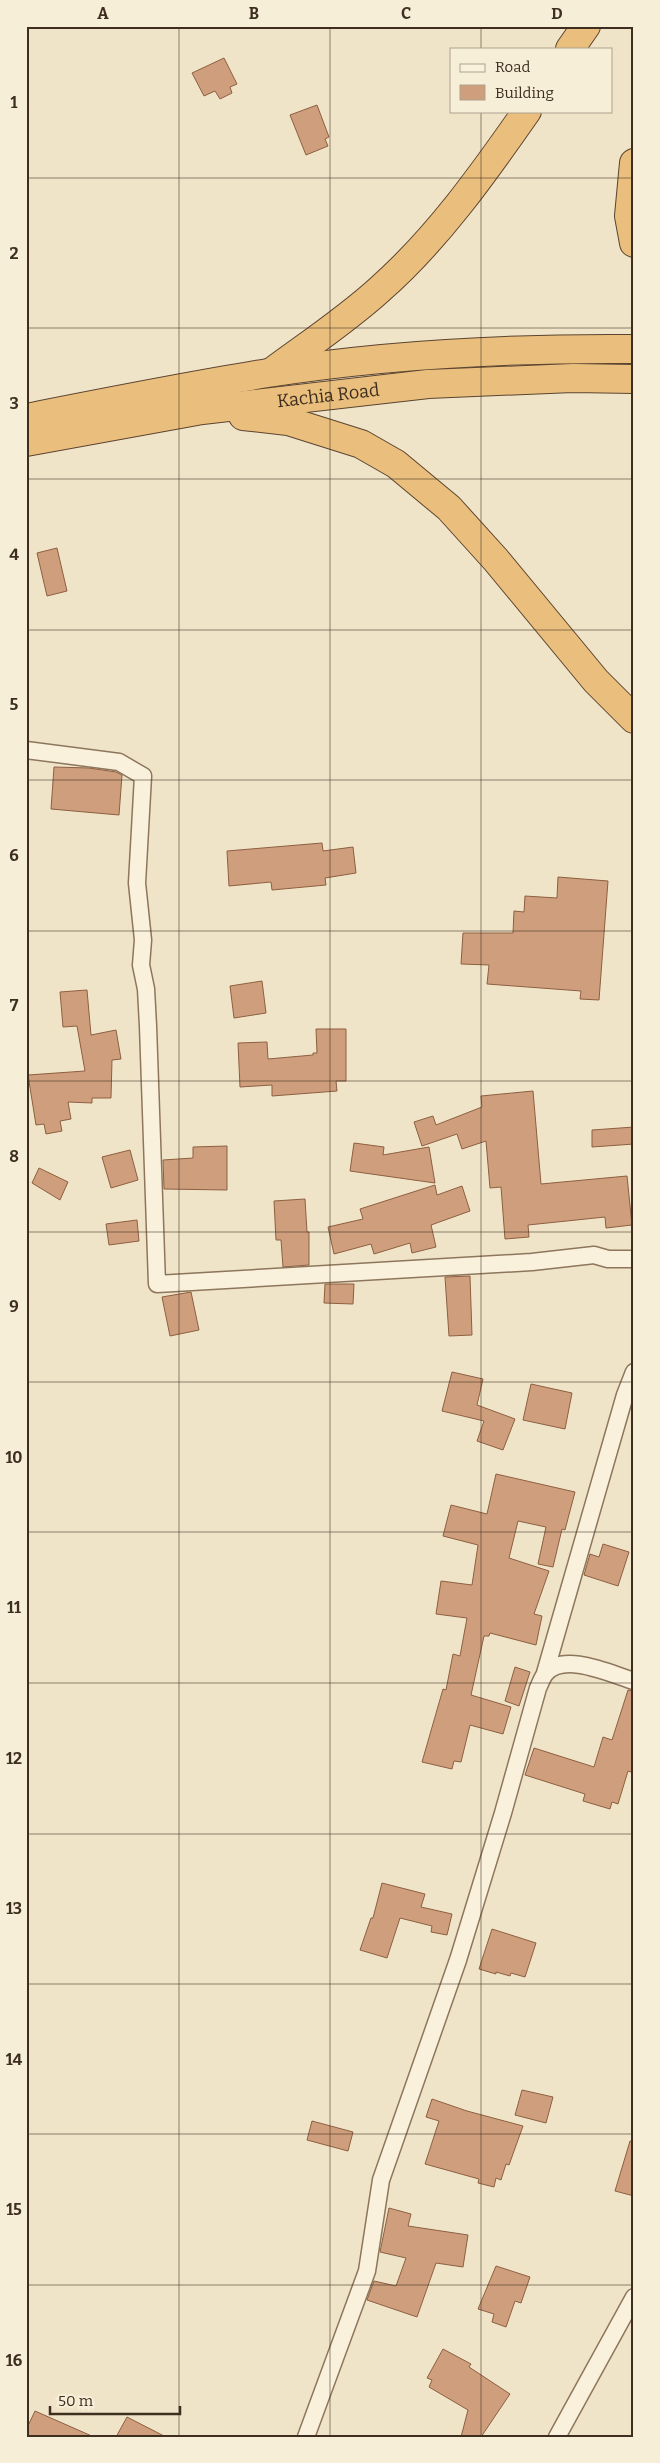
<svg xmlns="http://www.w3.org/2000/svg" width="660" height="2463" viewBox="0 0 660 2463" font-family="Bitter,serif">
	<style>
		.building { fill: #cf9f7d; stroke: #8d5f41 }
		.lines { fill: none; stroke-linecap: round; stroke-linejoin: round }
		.minor-casing { stroke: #8d765c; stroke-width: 19 }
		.trunk-casing { stroke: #5b4430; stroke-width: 30 }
		.minor { stroke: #faf1dc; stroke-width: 16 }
		.trunk { stroke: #eabe7c; stroke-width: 28 }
		.grid { fill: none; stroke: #3d2e20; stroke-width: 1; stroke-opacity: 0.55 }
		.labels { text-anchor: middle; stroke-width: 5; stroke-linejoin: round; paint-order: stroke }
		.street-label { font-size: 18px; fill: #3d2e20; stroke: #f7eed8 }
		.neatline { fill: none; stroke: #3d2e20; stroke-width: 2 }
		.grid-label { font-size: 16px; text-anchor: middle; font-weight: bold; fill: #3d2e20 }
	</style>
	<rect width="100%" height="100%" fill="#f0e4c8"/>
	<path class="building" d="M224,58L237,84L230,87L232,93L220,99L215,91L204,96L192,73Z
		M317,105L329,137L325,139L328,146L306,155L290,115Z
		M57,548L67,591L47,596L37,553Z
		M54,767L89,768L116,772L122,775L119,815L51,809Z
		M322,843L323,851L353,847L356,873L325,878L326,885L272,890L271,882L229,886L227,851Z
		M558,877L608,881L599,1000L580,999L581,991L487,984L489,965L461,964L463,933H513L514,911L524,912L525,896L557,898Z
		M262,981L266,1013L234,1018L230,986Z
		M87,990L91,1035L116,1030L121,1059L112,1060L111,1098H92V1103L68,1102L71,1119L60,1121L62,1131L46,1134L44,1124L36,1125L28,1075L85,1071L77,1026L63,1027L60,992Z
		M316,1029H346V1081H336L337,1091L272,1096V1085L240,1087L238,1043L267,1042L268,1059L313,1055V1053H317Z
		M533,1091L541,1184L627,1176L632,1225L606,1228L605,1217L528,1225L529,1237L505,1239L501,1187L490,1188L486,1141L462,1149L457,1134L422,1146L414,1122L433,1116L436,1125L482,1107L481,1096Z
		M634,1127V1144L592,1147V1130Z
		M354,1143L384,1147L383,1155L429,1147L435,1183L350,1171Z
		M227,1146V1190L164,1189L163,1160L193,1158V1147Z
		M130,1150L138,1180L111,1188L102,1157Z
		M39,1168L68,1182L60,1200L32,1183Z
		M435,1185L437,1195L462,1186L470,1211L431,1225L436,1247L412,1253L410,1243L374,1254L371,1244L334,1254L328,1227L363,1219L360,1209Z
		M305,1199L307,1232H309V1265L283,1267L281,1240H276L274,1201Z
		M137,1220L139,1241L109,1245L106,1224Z
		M470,1276L472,1335L449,1336L445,1277Z
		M325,1284H354L353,1304L324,1303Z
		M191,1292L199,1330L170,1336L162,1297Z
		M452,1372L483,1379L477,1405L515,1419L503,1450L477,1441L484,1421L442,1411Z
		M531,1384L572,1393L565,1429L523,1420Z
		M496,1474L575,1492L565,1530L562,1529L553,1567L538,1564L546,1527L518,1521L509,1558L549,1571L534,1614L542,1616L536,1645L490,1633L489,1636H484L471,1695L511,1707L503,1734L470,1725L461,1762L454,1761L452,1769L422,1762L443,1689L446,1690L453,1654L460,1656L467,1618L436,1614L441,1581L472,1585L478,1545L443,1536L451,1505L487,1514Z
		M603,1544L629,1552L618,1586L584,1575L590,1554L599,1557Z
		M515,1667L530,1672L519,1706L505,1701Z
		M628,1690L634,1691V1765L631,1772L628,1771L618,1804L612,1802L610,1809L583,1801L585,1794L525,1775L534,1748L594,1767L603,1737L612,1740Z
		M382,1883L425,1894L421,1907L452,1914L447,1935L431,1932L432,1926L400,1918L387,1958L360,1950L371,1918H373Z
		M492,1929L536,1943L525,1977L511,1973L510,1976L496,1972V1974L479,1969Z
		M522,2090L553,2097L546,2123L515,2115Z
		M432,2099L467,2111L523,2126L509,2165L506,2164L501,2180L496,2178L494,2187L478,2183L479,2179L425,2164L439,2121L426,2117Z
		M312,2121L353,2132L348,2151L307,2140Z
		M630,2141H634V2196L615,2191Z
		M389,2208L411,2214L408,2226L468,2235L463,2267L436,2263L417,2317L367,2300L374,2281L396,2286L406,2258L380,2252Z
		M496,2266L530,2277L521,2303L515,2301L506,2327L492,2322L494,2314L478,2309Z
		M443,2349L471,2364L469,2367L510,2394L481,2437H461L468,2410L429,2387L432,2380L427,2378Z
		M35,2411L94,2437H26V2430Z
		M127,2417L166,2437H116Z"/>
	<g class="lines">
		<g class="minor-casing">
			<path id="minor" d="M26,750L119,762L143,776L137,883L143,940L141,965L146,989L148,1026L157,1284L532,1262L594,1255L608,1259H634
				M545,1673L625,1395L634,1372
				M306,2437L367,2271L381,2180L458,1960L503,1813L538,1688C540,1684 542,1678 545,1674C563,1651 611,1674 634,1681
				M557,2437L634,2297"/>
		</g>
		<g class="trunk-casing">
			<g id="trunk">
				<path d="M570,49L586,26"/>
				<path d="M634,163L629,216L634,243"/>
				<path d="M273,371C308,345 346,320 379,290C437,239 483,174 527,111"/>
				<path d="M243,416L288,421L361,444L396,464L449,508L496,560L596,681L634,719"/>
				<path d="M26,418C107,402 187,386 268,373C389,354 512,348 634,349"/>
				<path id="s1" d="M26,442L202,410L428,384L573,378L634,379"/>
			</g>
		</g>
		<use href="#minor" class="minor"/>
		<use href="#trunk" class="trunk"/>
	</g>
	<path class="grid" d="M179,26V2437M330,26V2437M481,26V49M481,111V2437M26,178H634M26,328H634M26,479H634M26,630H634M26,780H634M26,931H634M26,1081H634M26,1232H634M26,1382H634M26,1532H634M26,1683H634M26,1834H634M26,1984H634M26,2134H634M26,2285H634"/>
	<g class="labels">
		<g class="street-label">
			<text dy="6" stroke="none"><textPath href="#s1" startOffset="306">Kachia Road</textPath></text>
		</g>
	</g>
	<rect width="660" height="2463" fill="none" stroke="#f7eed8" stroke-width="55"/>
	<rect x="450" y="48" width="162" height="65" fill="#f7eed8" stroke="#ada18e"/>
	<rect x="460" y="64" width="25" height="8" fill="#faf1dc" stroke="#ada18e"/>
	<text x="495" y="72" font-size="15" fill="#3d2e20">Road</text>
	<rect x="460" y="85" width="25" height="15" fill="#cf9f7d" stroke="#ada18e"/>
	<text x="495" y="98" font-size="15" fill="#3d2e20">Building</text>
	<path d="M50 2406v8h130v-8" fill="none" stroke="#3d2e20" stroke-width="2.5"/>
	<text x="58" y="2406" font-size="15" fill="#3d2e20" stroke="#f7eed8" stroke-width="4" paint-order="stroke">50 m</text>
	<rect x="28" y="28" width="604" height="2408" class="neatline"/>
	<g class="grid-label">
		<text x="103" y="19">A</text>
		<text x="254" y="19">B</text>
		<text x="406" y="19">C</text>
		<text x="557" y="19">D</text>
		<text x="14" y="108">1</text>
		<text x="14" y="259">2</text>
		<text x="14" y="409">3</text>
		<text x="14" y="560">4</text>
		<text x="14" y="710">5</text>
		<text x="14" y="861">6</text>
		<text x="14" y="1011">7</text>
		<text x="14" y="1162">8</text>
		<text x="14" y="1312">9</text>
		<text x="14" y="1463">10</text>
		<text x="14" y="1613">11</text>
		<text x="14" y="1764">12</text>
		<text x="14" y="1914">13</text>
		<text x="14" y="2065">14</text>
		<text x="14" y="2215">15</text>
		<text x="14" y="2366">16</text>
	</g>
</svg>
